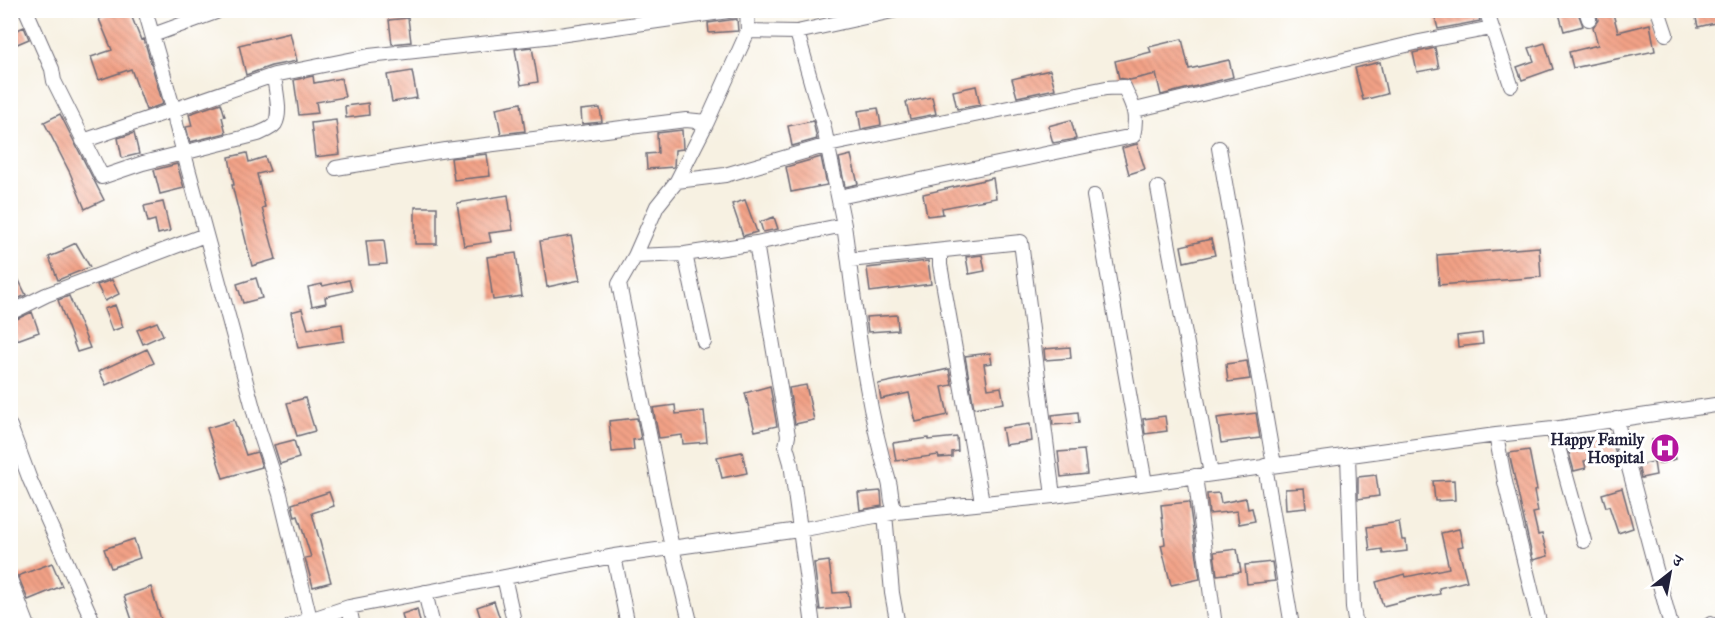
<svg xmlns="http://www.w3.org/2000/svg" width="1733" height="636" viewBox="0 0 1733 636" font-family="'IM FELL Great Primer','Noto Serif Devanagari',serif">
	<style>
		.building { fill: url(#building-back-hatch) }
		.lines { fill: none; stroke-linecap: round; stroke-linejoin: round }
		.minor-casing { stroke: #6d6a75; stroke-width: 16 }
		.minor { stroke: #fff; stroke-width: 14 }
		.labels { text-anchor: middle; stroke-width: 6; stroke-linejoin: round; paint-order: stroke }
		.poi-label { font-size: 16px; font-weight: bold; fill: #22223b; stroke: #fff; text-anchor: end }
	</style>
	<defs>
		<pattern id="building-back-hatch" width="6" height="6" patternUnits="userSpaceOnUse" patternTransform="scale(1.5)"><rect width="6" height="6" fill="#f2a186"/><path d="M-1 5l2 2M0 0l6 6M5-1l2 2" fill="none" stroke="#cf8a75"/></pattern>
	</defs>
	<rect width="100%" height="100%" fill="#fff"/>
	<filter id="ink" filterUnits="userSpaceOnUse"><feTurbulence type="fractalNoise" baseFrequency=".0167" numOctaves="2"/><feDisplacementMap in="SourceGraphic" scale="12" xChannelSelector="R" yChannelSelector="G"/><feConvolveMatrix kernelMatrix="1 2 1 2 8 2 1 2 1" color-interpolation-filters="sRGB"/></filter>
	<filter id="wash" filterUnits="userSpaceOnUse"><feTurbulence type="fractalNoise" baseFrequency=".008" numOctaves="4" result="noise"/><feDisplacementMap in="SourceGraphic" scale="24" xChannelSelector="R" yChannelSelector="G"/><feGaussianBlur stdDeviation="1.35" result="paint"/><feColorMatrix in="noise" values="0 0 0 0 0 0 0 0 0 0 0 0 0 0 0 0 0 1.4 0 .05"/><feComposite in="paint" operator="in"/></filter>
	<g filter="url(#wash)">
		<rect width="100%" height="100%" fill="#f7f1e2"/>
		<g id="blocks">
			<path class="building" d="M118,10H129L141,40L144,39L163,104L146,110L131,69L99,80L91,57L112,50L99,19Z
				M1433,10H1455L1457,15L1468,10H1477L1480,21L1438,29Z
				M1558,10H1577L1583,26L1564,31Z
				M1596,10H1612L1618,32L1650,24L1655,51L1573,68L1569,52L1598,45L1593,27L1598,20Z
				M1710,10H1716L1719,22L1698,27L1695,14Z
				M408,18L411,42L392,44L389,20Z
				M737,19L738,31L709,33L708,23Z
				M24,27L29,39L10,47V33Z
				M290,33L297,61L271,66L246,75L239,45Z
				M1182,39L1189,69L1229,60L1233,77L1161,95L1156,74L1130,80L1119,78L1115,61L1151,52L1149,47Z
				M1545,43L1553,69L1522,80L1517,67L1534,61L1529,48Z
				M532,47L538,82L521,85L515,49Z
				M1435,48L1439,68L1417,72L1413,53Z
				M1380,62L1387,94L1363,100L1355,68Z
				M1050,70L1055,89L1017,97L1012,79Z
				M412,71L417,98L392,102L387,75Z
				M313,76L314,83L341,78L345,97L316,102L318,113L299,115L294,80Z
				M976,86L980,105L957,109L953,91Z
				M932,97L936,114L910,119L906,102Z
				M221,103L225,116L222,117L226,133L190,142L186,127L192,126L189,114Z
				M368,103L369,115L346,118L345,106Z
				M521,103L525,131L501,134L496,108Z
				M600,108L602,122L582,124L581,110Z
				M878,108L881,125L861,129L858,111Z
				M60,114L104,200L85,209L70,173L44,122Z
				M336,120L340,154L315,157L311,123Z
				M1071,120L1076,139L1053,143L1048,126Z
				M813,121L817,139L792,146L788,126Z
				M682,130L683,149L675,150L674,167L647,169L646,154L658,153L657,133Z
				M134,133L139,154L122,158L118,138Z
				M1137,144L1145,169L1129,174L1122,148Z
				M247,153L249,162L265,157L270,171L257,174L265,207L262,208L276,259L252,266L232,185H234L229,157Z
				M487,154L490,176L454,180L451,158Z
				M851,155L858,184L845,187L839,158Z
				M821,157L827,185L791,192L786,167Z
				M177,164L184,188L160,194L154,170Z
				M993,178L996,198L942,208L943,214L927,216L923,194Z
				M508,195L513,230L489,233L491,242L464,246L457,203Z
				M745,200L757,232L743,236L732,204Z
				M163,202L170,231L158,234L155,220L148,222L144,206Z
				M415,207H437V244H415Z
				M774,217L778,229L763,232L760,222Z
				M571,236L580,280L547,287L540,241Z
				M1211,239L1215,255L1184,262L1181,246Z
				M384,240L387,264L369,265L366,241Z
				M76,243L90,267L58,280L49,257L64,251L63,249Z
				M1539,247L1541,277L1439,285L1437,255Z
				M516,253L522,296L493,300L487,257Z
				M982,255L985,271L969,274L966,257Z
				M928,261L931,284L870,292L867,268Z
				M10,262L26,295L11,302L10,300Z
				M256,278L262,298L243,303L237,284Z
				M112,280L119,294L105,301L97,285Z
				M349,280L352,291L325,297L326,303L312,306L308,287L322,284L323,286Z
				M69,296L90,348L77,352L58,300Z
				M115,305L123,327L112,331L104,309Z
				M302,309L308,329L342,324L344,341L298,348L291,312Z
				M32,312L39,332L17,340L10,322Z
				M897,315L898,330L868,332L866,317Z
				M157,322L163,335L143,344L137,330Z
				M1482,333L1483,344L1458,347L1457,336Z
				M1070,347L1071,358L1045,360L1044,349Z
				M147,349L154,363L106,385L99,371Z
				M990,353L992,363L984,364L988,389L1001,387L1004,403L974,408L965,356Z
				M1247,361L1250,379L1228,382L1226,364Z
				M949,369L952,385L942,387L948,415L916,422L909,393L881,399L878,384Z
				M806,385L814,420L795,424L789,388Z
				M770,386L777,426L755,431L745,393Z
				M305,398L315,431L297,436L287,403Z
				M675,405L676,414L704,411L707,442L683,444L682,435L659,438L653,408Z
				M1078,412L1079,423L1053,425L1052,415Z
				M1256,413L1260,438L1221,443L1217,418Z
				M1165,416L1167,431L1145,434L1143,419Z
				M637,418L641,439L633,440L634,450L612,452L609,421Z
				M234,420L246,455L257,452L262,467L223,478L207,428Z
				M1030,424L1032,441L1005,445L1002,428Z
				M1610,433L1616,454L1584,461L1586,468L1574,471L1565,439L1578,436L1579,440Z
				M1668,436L1675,459L1659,464L1652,440Z
				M957,437L958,451L952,452V457L939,458L938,455L896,461L893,443L928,438V440Z
				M294,440L299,458L280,464L274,445Z
				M1084,450L1087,474L1061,477L1058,452Z
				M1529,450L1537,490L1534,491L1538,512L1533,513L1538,535L1542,534L1548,556L1533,560L1509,453Z
				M742,452L747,473L722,478L717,457Z
				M1654,462L1656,475L1641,478L1638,465Z
				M1376,475L1379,496L1358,499V477Z
				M1454,480L1455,500L1435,501L1433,481Z
				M1304,488L1306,508L1286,510L1285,489Z
				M1622,488L1633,528L1618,533L1609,506L1606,507L1602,494Z
				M881,491L882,506L860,510L858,493Z
				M329,492L334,506L312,513L331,582L313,587L305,558L311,557L298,516L295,517L292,504Z
				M1219,493L1221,503L1246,498L1248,509L1252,508L1255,521L1239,524L1237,511L1209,514L1207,494Z
				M1189,502L1200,579L1171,585L1161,545L1165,544L1161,505Z
				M1399,522L1402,540H1406L1407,551L1383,554L1382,549L1370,551L1367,527Z
				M1459,529L1463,546L1458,547L1467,581L1439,588L1440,594L1418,598V597L1383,606L1376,582L1405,574L1406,577L1449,568L1441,533Z
				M134,539L140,558L111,568L104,549Z
				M1237,549L1241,572L1217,575L1214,552Z
				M829,561L833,593L848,592L850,607L820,610L814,563Z
				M1272,562L1275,581L1247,584L1245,565Z
				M52,563L62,586L28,600L18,576Z
				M151,587L163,626H134L124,596Z
				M494,601L501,622L483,626L477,607Z
				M417,609L421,626H405L402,614Z"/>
		</g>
	</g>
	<g filter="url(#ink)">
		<use href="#blocks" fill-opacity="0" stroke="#6d6a75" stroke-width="1.5"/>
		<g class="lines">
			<g class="minor-casing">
				<path id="minor" d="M26,10L52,69L54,81L102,177L143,163L258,134C264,131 271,129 275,124C282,112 275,89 274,75
					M145,10L174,111L176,124L259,430L280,494L310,619
					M747,10L748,31L707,122L677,181L657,206L635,256L685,254L756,243L844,225C856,311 864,399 889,482C892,493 890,504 897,512
					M1586,10L1589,19
					M1658,10L1666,34
					M1492,28L1511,85
					M748,31L797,32L824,128L844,225
					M797,32L897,10
					M153,35L216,12
					M1135,110L1419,42L1492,28L1486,10
					M83,141L274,75L369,56L545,37L735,10
					M1219,148L1274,465
					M336,168L446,150L686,120L707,122
					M677,181L725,175L828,145L1106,88L1124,87C1133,106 1138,114 1133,136L839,197
					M1158,188L1211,474
					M1094,196L1145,483
					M756,243L788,436L786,446L791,463L813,626
					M940,252V265L982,502
					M685,254L704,342
					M635,256L619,284L672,548L691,626
					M849,260L1021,242L1053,496
					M10,313L46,295L205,235
					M1616,419L1671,626
					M10,426L30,480L95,626
					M1553,429L1584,541
					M1496,435L1505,482L1540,626
					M1348,455L1353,608L1356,626
					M1265,466L1292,626
					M1195,476L1215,626
					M885,514L892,593L898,626
					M614,556L628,626
					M504,577L515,626
					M10,579L28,626
					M425,592L433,626
					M349,607L353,626
					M291,626L349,607L614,556L799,530L897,512L1053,496L1496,435L1553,429L1722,404
					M1708,626L1711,624"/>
			</g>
			<use href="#minor" class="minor"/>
		</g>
	</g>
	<defs>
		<g id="hospital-disc" transform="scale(1.5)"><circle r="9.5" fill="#b5179e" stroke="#fff"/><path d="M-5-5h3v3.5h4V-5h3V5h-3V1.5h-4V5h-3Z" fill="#fff"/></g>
	</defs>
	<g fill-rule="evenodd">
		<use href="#hospital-disc" x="1665" y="448"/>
	</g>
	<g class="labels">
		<g class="poi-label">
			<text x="1644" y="445">Happy Family<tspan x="1644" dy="18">Hospital</tspan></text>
		</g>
	</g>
	<rect width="1733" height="636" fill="none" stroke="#fff" stroke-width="36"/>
	<g transform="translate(1670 573) rotate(31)" stroke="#ffffff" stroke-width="4.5" paint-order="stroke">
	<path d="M0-4.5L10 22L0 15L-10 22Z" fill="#22223b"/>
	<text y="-9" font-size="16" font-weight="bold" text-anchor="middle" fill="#22223b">उ</text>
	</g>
</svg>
